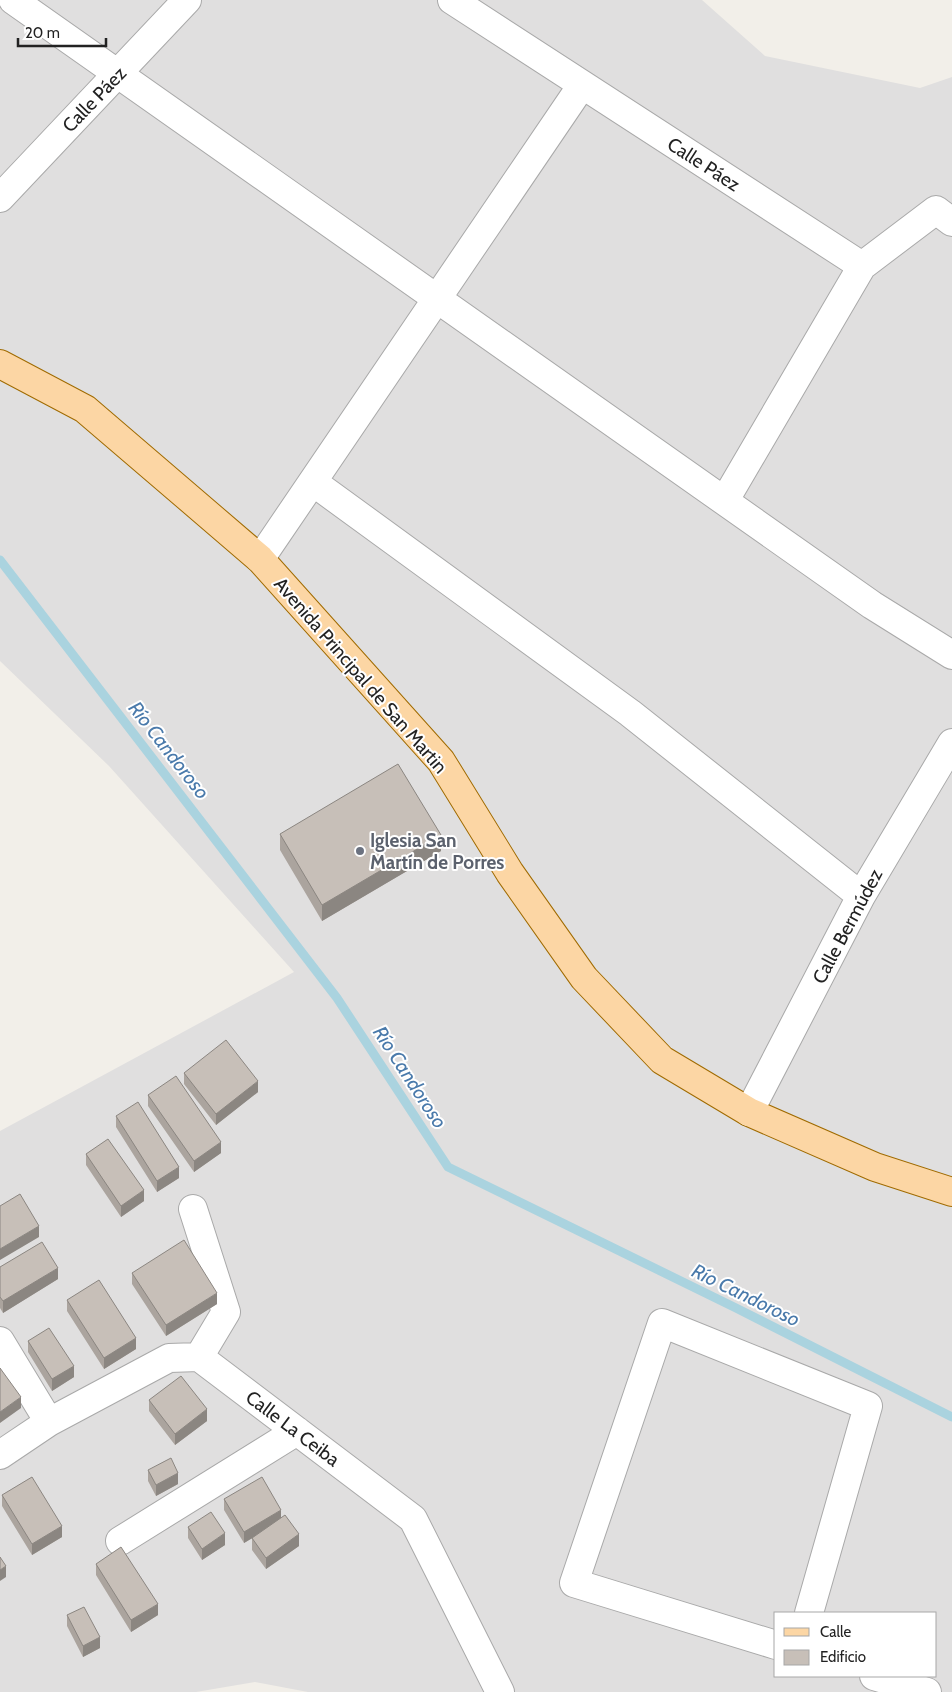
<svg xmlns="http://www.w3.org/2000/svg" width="952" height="1692" viewBox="0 0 952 1692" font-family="Cabin,sans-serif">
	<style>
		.residential { fill: #e0dfdf; fill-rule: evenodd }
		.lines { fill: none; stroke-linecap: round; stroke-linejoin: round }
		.stream { stroke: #aad3df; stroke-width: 9 }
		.minor-casing { stroke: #a9a9a9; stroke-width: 30 }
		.major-casing { stroke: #a06b00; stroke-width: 30 }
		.minor { stroke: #fff; stroke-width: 28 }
		.major { stroke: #fcd6a4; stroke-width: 28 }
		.wall { fill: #aba49e }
		.shaded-wall { fill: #8b8681 }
		.building { fill: #c7bfb8; stroke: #8b8681 }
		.worship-dot { fill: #6b7280; stroke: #fff; stroke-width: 2 }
		.labels { text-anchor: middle; stroke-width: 4; stroke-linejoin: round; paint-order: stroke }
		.street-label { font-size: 19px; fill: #222; stroke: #fff }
		.worship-label { font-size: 19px; font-weight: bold; fill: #5b616d; stroke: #fff; text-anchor: start }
		.water-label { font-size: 20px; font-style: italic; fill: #4a7aab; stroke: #fff }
	</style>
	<rect width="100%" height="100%" fill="#f2efe9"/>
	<path class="residential" d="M0,0H702L765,56L920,88L952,77V1692H308L255,1682L196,1692H0V1131L294,972L109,766L0,661ZM776,1613H936V1676H776Z"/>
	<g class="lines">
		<path class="stream" d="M0,560L337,998L448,1167L736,1308L952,1417"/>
		<g class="minor-casing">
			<path id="minor" d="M13,0L872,605L952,655
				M452,0L862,266L936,210L952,222
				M0,198L187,0
				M313,482L630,713L861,896
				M725,500L862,266
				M260,559L582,85
				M749,1112L861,896L952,743
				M193,1209L226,1312L199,1357
				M0,1341L49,1422
				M0,1455L49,1422L169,1358L199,1357L413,1519L500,1692
				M120,1541L297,1431
				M776,1645L574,1583L662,1323L868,1406L809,1613
				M874,1676L927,1692"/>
		</g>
		<g class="major-casing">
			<path id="major" d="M0,364L85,409L260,559L441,761L510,873L584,978L662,1060L749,1112L875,1167L952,1192"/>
		</g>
		<use href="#minor" class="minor"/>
		<use href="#major" class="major"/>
	</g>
	<path class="wall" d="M280,834L441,851L322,921L280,850Z
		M184,1073L258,1092L216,1125L184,1084Z
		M148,1095L221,1153L194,1172L148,1106Z
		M116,1116L179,1178L157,1192L116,1127Z
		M86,1154L144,1201L121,1217L86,1165Z
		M0,1267L58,1279L3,1313L0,1308Z
		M132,1273L217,1304L166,1336L132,1284Z
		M67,1300L136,1349L104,1369L67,1311Z
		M28,1341L74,1377L52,1391L28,1352Z
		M149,1400L207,1421L175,1445L149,1411Z
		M148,1470L178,1484L156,1496L148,1481Z
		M2,1495L62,1537L32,1555L2,1506Z
		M224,1499L281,1518L299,1546L266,1569L252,1550V1538L256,1536L244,1543L224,1510Z
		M188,1527L225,1545L202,1560L188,1538Z
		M96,1564L158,1615L131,1632L96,1575Z
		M67,1615L100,1648L83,1657L67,1626Z"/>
	<path class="shaded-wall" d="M441,835V851L322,921V905Z
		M258,1081V1092L216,1125V1114Z
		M221,1142V1153L194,1172V1161Z
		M179,1167V1178L157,1192V1181Z
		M144,1190V1201L121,1217V1206Z
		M39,1226V1237L0,1260V1249Z
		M58,1268V1279L3,1313V1301Z
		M217,1293V1304L166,1336V1325Z
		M136,1338V1349L104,1369V1358Z
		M74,1366V1377L52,1391V1379Z
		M21,1397V1408L0,1423V1412Z
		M207,1409V1421L175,1445V1434Z
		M178,1473V1484L156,1496V1485Z
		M281,1510V1521L244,1543V1532Z
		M62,1526V1537L32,1555V1544Z
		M225,1533V1545L202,1560V1549Z
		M299,1534V1546L266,1569V1558Z
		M6,1566V1577L0,1581V1570Z
		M158,1604V1615L131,1632V1620Z
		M100,1637V1648L83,1657V1646Z"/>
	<path class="building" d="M398,764L441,835L322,905L280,834Z
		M226,1040L258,1081L216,1114L184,1073Z
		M176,1076L221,1142L194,1161L148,1095Z
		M138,1102L179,1167L157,1181L116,1116Z
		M108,1139L144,1190L121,1206L86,1154Z
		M20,1194L39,1226L0,1249V1206Z
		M184,1240L217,1293L166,1325L132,1273Z
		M42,1242L58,1268L3,1301L0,1297V1267Z
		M99,1280L136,1338L104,1358L67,1300Z
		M49,1328L74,1366L52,1379L28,1341Z
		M0,1368L21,1397L0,1412Z
		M181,1376L207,1409L175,1434L149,1400Z
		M171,1458L178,1473L156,1485L148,1470Z
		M32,1477L62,1526L32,1544L2,1495Z
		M262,1477L281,1510L244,1532L224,1499Z
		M211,1512L225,1533L202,1549L188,1527Z
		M285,1515L299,1534L266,1558L252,1538Z
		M121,1547L158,1604L131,1620L96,1564Z
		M0,1557L6,1566L0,1570Z
		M84,1607L100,1637L83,1646L67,1615Z"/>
	<circle class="worship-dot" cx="360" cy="851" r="5"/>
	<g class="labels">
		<g class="street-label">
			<text transform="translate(94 99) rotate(-46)" y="7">Calle Páez</text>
			<text transform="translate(704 164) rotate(33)" y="7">Calle Páez</text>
			<text transform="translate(361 675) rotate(49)" y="7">Avenida Principal de San Martin</text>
			<text transform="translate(847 926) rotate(-62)" y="7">Calle Bermúdez</text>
			<text transform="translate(293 1428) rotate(37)" y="7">Calle La Ceiba</text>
		</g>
		<g class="worship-label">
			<text x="370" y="847">Iglesia San<tspan x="370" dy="22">Martín de Porres</tspan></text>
		</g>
		<g class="water-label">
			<text transform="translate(169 750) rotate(52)" y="7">Río Candoroso</text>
			<text transform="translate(410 1077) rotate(57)" y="7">Río Candoroso</text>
			<text transform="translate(746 1295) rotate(26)" y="7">Río Candoroso</text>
		</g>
	</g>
	<rect x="774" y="1612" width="162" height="65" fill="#ffffff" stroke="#a7a7a7"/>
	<rect x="784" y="1628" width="25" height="8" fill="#fcd6a4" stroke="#a7a7a7"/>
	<text x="820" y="1637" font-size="15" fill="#222222">Calle</text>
	<rect x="784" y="1650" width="25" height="15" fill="#c7bfb8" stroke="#a7a7a7"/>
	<text x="820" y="1662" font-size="15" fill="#222222">Edificio</text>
	<path d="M18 38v8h88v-8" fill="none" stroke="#222222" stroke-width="2.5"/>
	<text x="25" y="38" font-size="15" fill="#222222" stroke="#ffffff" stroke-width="4" paint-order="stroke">20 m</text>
</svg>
